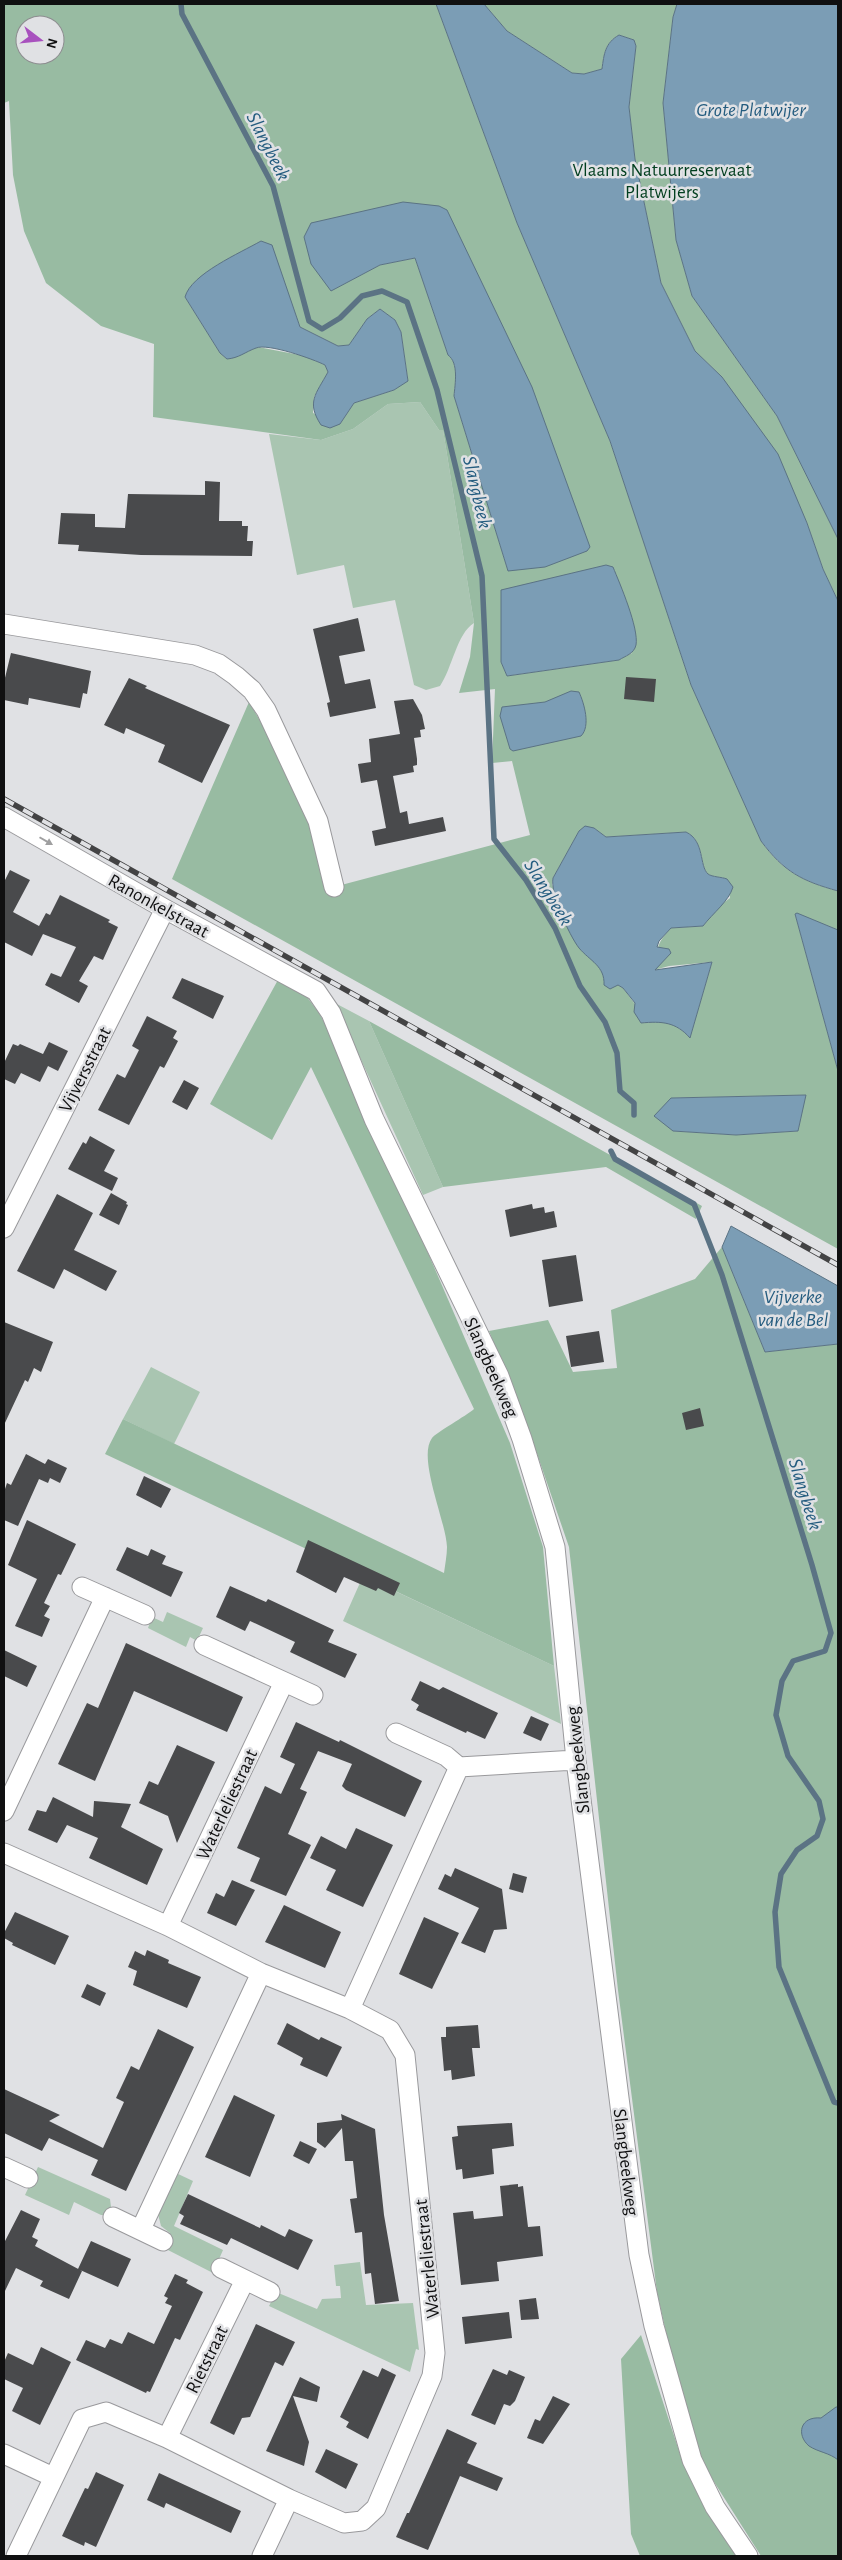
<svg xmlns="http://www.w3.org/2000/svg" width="842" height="2560" viewBox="0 0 842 2560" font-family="'Alegreya Sans',sans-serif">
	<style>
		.green { fill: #a9c5b1 }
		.forest { fill: #98bba2; fill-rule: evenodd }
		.water { fill: #7b9db5; stroke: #5b7384 }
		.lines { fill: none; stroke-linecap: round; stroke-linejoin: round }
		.stream { stroke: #5b7384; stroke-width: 5.5 }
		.building { fill: #494a4c }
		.street-casing { stroke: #99999c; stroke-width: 21 }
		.street { stroke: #fff; stroke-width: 19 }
		.rail-casing { stroke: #434344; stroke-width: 5.5 }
		.rail { stroke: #e0e1e4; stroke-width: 4; stroke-dasharray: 11; stroke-linecap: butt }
		.oneway { fill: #9f9fa0 }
		.labels { text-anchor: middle; stroke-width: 5; stroke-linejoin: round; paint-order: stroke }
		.park-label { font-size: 19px; fill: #003e1e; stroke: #e0e1e4 }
		.street-label { font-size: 19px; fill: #101011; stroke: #e0e1e4 }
		.water-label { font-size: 20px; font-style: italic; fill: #245c7f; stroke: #e0e1e4 }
	</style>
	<rect width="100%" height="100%" fill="#e0e1e4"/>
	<path class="green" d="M420,402L439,430H443L474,623C457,633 452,669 440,686L426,690L414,685L395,600L353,608L344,565L297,575L269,434L321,440L353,429L388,404Z
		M335,1003L369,1021L443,1187L423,1195Z
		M151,1367L200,1392L174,1444L123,1419Z
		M363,1576L554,1666L561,1724L343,1621Z
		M167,1612L203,1628L197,1641L190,1637L186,1647L148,1628L152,1617L163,1622Z
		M38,2167L110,2199L111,2207L107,2215H101L74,2202L69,2215L25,2195Z
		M176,2173L193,2181L174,2226L223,2250L213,2273L164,2248L170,2233L161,2226L158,2214Z
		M360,2262L366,2305L413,2303L419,2350L416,2349L410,2372L269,2306L276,2292L317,2309L322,2299L341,2298L340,2286H336L334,2265Z"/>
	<path class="forest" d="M4,4H436L517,223L610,441L691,685L761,841C783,872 803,881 838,891V930L795,914L838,1071V1249L172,879L249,702L265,729L305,811L330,888L530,835L512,761L492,763L495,689L459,693L470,657L474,623L443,430H439L420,402L388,404L353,429L321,440L153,417L154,344L101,326L46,283L24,231L13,175L9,101L4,103ZM25,25H55V55H25ZM447,210L508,571L454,396C455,384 459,363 448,355L415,258L380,265L332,290ZM185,297L291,303L300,327L338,346L349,345L367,319L380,309L395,320L401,332L408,380L394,390L354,403L340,424L313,413L314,397L328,372L325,365L305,356L258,347L227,359L220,353ZM501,590L632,653L618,660L507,676L501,662ZM594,828L606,837L686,832C705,841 699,865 708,874C712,877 722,877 727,879L730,898L719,906L703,926L671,928C654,946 659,948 654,970L669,966L712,962L690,1037C673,1022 665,1020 641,1023L635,1004L623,988L605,977L552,885L553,878L579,831ZM805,1095L798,1131L736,1135L673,1131L671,1098Z
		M484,4H677L673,17L663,103L676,240L692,296L777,416L838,539V601L823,569L807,523L722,377L695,351L661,283L635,159L629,107L636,46L634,40L619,35C605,43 604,54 602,69L584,74L572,73L507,31Z
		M279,978L307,997L319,1013L343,1056L510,1443L543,1547L554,1666L105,1454L123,1419L444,1573C445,1565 447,1555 447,1547C446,1521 417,1458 432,1438C437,1432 466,1416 474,1409L311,1067L272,1140L210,1104Z
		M369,1021L702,1206L696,1219L606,1167L443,1187Z
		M722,1247L765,1352L838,1344V2556H761L697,2455L679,2390L657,2292L618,1990L569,1547L533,1442L489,1331L548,1320L573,1372L617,1368L611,1310L695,1279Z
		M641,2335L681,2457L706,2511L738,2556H640L631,2534L621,2359Z"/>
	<path class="water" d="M436,4H484L507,31L572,73L584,74L602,69C604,54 605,43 619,35L634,40L636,46L629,107L635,159L661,283L695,351L722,377L778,454L807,523L823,569L838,601V891C802,881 784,872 761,841L691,685L610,441L517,223Z
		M677,4H838V539L777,416L692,296L676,240L663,103L673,17Z
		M403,202L439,206L447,210L532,387L590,547L587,551L545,567L508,571L454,396C455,384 459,363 448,355L415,258L380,265L331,291L311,264L304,237L311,223Z
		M261,241L272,245L300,327L338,346L349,345L367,319L380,309L395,320L401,332L408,381L394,390L354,403L340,424L330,428L321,425C306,402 316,394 328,372L325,365C313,359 268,343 256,348C245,352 239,358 227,359L220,353L185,297C191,274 240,253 261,241Z
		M606,565L613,567C620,584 639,628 636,645C634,654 625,656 619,660L507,676L501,662V590Z
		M571,691L579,692C584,703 591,726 581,736L513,751L510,749L500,716L502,707L545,702Z
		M585,826L594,828L606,837L686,832C705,841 699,866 708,874C712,877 722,877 727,879L733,887C729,901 713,913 703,926L671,928L659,941L657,947L669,949L671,953L655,970L712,962L690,1038C676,1022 662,1021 641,1023L634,1012L635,1003L623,988L618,985L610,989L604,985C605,966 590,961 579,948C569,935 550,893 553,878L579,831Z
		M797,913L838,930V1071L795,914Z
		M806,1095L798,1131L736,1135L673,1131L654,1116L671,1098Z
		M731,1226L838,1286V1344L765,1352L722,1247Z
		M836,2407H838V2460C830,2453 818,2452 809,2446C796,2435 800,2416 821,2418Z"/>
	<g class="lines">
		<path class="stream" d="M181,4L182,14L273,186L309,321L322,329L340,318L362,296L382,291L407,302L437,390L482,576L494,839L526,880L555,928L580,986L605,1022L617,1053L620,1091L634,1103V1115
			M611,1151L615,1159L694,1204L722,1275L812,1565L831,1633L825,1651L793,1661L782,1681L776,1715L788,1756L819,1801L823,1819L817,1836L797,1850L781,1874L775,1912L779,1967L834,2102L838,2103"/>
	</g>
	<path class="building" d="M205,481L220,482L219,521H242V526H248L247,541H253L252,556L141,555L78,551L79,545L58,544L61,513L95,514V527L125,528L128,494L205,495Z
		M358,618L365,651L339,656L345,684L370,679L376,708L330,717L327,703L330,702L313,629Z
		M11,653L91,671L87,694L83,693L80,708L29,698L28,705L4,700V682Z
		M626,677L656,679L654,702L624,699Z
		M129,678L147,686L145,688L230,725L202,783L158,762L165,745L126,728L124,734L104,725Z
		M413,699L422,715L425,729L420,730L421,737L414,738L417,759V765L413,766L414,772L393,776L400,813L407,811L409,824L443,817L446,831L375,846L372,831L386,828L377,780L361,783L358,764L371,762L369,739L400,734L394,701Z
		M10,870L30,880L13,912L39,926L46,913L50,915L60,895L110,920L108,922L118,927L103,960L94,956L79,981L88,986L79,1003L45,985L51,973L61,977L76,947L43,934L32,956L4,942V882Z
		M182,978L224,996L213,1019L172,998Z
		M147,1016L177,1031L173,1038L178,1041L164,1068L160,1066L129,1125L98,1110L117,1074L125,1078L139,1050L132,1046Z
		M49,1042L68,1051L58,1071L48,1066L40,1082L21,1073L15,1084L4,1079V1063L13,1044L18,1046L20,1044L43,1054Z
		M184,1080L199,1088L187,1110L172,1102Z
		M90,1136L115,1150L104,1171L118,1178L112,1191L68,1169L83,1142L86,1144Z
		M111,1193L127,1202L126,1204L128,1205L119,1225L99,1215Z
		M57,1194L93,1213L74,1250L117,1271L106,1291L64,1269L54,1289L17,1271Z
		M532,1204L533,1209L544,1207L545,1213L554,1211L557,1227L510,1237L505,1210Z
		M576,1255L583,1301L549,1307L542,1260Z
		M4,1322L53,1342L41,1372L34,1368L28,1382L25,1380L4,1425Z
		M599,1331L604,1362L571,1367L566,1336Z
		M700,1408L704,1426L686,1430L682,1413Z
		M26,1454L45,1464L48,1459L67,1468L60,1483L50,1478L48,1483L39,1479L18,1526L4,1520V1492L7,1483L11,1485Z
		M144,1476L171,1489L161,1508L136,1495Z
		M27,1520L76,1544L61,1575L58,1574L44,1603L50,1606L44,1616L50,1619L42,1637L15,1626L37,1579L8,1565Z
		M308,1540L400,1583L394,1596L378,1588L376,1591L344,1577L336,1593L296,1572Z
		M127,1547L148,1556L151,1549L166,1556L162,1564L183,1572L171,1597L116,1570Z
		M230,1586L266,1602L268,1599L334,1630L328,1642L357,1654L345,1678L290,1652L295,1642L250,1621L245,1631L216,1617Z
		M126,1643L243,1697L227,1732L134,1691L95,1781L58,1764L87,1703L98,1708Z
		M4,1650L37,1666L27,1687L4,1676Z
		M420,1681L439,1690L443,1687L498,1713L485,1739L467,1731L466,1733L416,1710L419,1705L411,1700Z
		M531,1716L549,1724L541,1741L523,1733Z
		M296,1722L339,1742L340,1740L422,1781L405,1817L346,1790L342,1786L352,1764L318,1751L300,1789L307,1792L288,1834L311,1845L286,1896L250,1881L260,1858L237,1848L265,1786L281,1794L295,1764L280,1757Z
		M177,1745L215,1762L177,1843L168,1816L139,1803L149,1781L158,1785Z
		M53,1797L93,1817L94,1801L131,1804L121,1827L163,1849L147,1885L89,1858L98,1838L67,1825L57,1843L28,1830L37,1810L46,1812Z
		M356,1828L393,1845L363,1907L326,1890L336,1870L310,1858L321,1836L346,1849Z
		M455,1868L502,1889L507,1929L494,1930L485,1953L461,1943L479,1908L438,1889L445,1874L451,1877Z
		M513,1873L527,1877L523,1893L509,1889Z
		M232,1880L255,1890L236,1926L207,1913L216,1893L224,1897Z
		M284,1905L341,1932L325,1968L265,1942Z
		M15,1912L69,1936L55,1965L12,1945L13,1943L4,1938V1933Z
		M424,1917L459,1933L432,1989L399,1974Z
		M147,1950L169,1960L168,1963L201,1977L187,2008L133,1985L137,1971L128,1967L135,1951L145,1956Z
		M87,1984L106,1993L100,2006L81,1997Z
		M287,2023L319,2040L321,2037L342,2047L327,2077L300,2065L303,2058L277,2044Z
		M478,2025L480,2048H472L475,2076L452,2080L451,2070L444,2071L441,2037H446V2027Z
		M158,2029L194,2047L126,2191L91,2175L98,2160L49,2138L42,2151L4,2133V2089L60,2115L49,2121L103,2148L124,2102L116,2098L131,2066L139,2070Z
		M234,2095L275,2115L250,2177L205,2157Z
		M341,2114L375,2129L384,2215L399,2301L375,2304L371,2273L365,2274L362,2232L355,2233L350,2199L357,2198L353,2161H345L342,2128L325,2148L317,2142V2123L342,2120Z
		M512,2123L514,2146L492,2149L494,2174L463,2179L462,2169L456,2170L454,2154L452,2137L458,2136L457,2126Z
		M300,2141L317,2149L309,2164L293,2156Z
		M518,2184V2187L523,2186L528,2227L540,2226L543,2256L497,2262L499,2281L461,2285L453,2213L473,2211L474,2219L503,2216L500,2186Z
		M188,2194L260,2228L261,2225L285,2237L289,2229L313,2240L298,2270L231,2238L227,2245L180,2224L184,2216L179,2213Z
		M21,2210L40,2219L32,2237L38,2240L35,2246L82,2271L69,2299L40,2286L43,2281L16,2268L4,2293V2243Z
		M91,2241L131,2259L118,2287L78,2269Z
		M175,2274L188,2280L186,2283L203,2292L180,2340L175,2338L150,2392L147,2391L146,2393L76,2360L86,2340L105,2348L110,2339L122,2344L128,2332L154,2344L172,2306L165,2303L168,2298L164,2296Z
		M536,2298L539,2319L521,2320L519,2300Z
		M509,2312L512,2338L465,2344L462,2317Z
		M256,2324L295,2342L283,2366L275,2362L250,2417L242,2418L234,2435L210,2423Z
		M41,2347L71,2362L40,2425L12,2411L23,2388L4,2379V2362L8,2353L33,2365Z
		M382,2368L396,2375L368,2439L346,2427L349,2422L340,2417L363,2370L378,2377Z
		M493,2369L507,2375L509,2370L525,2377L515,2401L510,2406L504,2404L495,2425L471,2415Z
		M300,2377L320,2387L317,2402L293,2396L309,2442L304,2466L266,2451Z
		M553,2396L570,2404L543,2444L527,2438L535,2419L540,2421Z
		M447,2429L477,2443L467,2463L503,2478L497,2491L460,2476L428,2550L396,2537L407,2513H409Z
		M326,2449L358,2464L346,2489L315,2472Z
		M96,2472L124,2485L96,2547L85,2542L84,2546L62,2536L85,2488L88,2489Z
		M159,2473L241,2511L231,2533L166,2503L164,2508L147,2500Z"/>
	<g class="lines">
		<g class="street-casing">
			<path id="street" d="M4,624L195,655L219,664L236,676L252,690L266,710L318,821L334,887
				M4,817L165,909L316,991L331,1013L374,1119L499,1376L522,1439L555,1547L576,1760L639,2255L654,2326L692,2460L715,2507L748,2556
				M4,1228L165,909
				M82,1587L145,1615
				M204,1645L313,1695
				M396,1733L446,1756L459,1767L576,1760
				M4,1811L105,1597
				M4,1853L168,1926L261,1973L350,2009L390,2030L405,2055L435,2353L432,2376L376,2508L362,2521L344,2523L289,2499L167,2438L106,2412L82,2419L16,2556
				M168,1926L284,1682
				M350,2009L459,1767
				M4,2167L28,2178
				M113,2217L163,2241
				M141,2229L261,1973
				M221,2268L270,2292
				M167,2438L245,2280
				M4,2454L53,2477
				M262,2556L289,2499"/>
		</g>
		<use href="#street" class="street"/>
		<g class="rail-casing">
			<path id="rail" d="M4,799L838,1265"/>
		</g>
		<use href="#rail" class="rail"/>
	</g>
	<defs><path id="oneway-solid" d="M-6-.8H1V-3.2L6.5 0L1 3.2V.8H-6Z" transform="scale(1.25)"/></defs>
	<use class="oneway" href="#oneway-solid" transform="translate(46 841) rotate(30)"/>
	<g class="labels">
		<g class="park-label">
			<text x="662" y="176">Vlaams Natuurreservaat<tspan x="662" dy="22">Platwijers</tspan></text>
		</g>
		<g class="street-label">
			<text transform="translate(159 905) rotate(29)" y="7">Ranonkelstraat</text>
			<text transform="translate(84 1069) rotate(-63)" y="7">Vijversstraat</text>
			<text transform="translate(492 1367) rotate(66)" y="7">Slangbeekweg</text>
			<text transform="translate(577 1760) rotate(-96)" y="7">Slangbeekweg</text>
			<text transform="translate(226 1804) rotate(-65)" y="7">Waterleliestraat</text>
			<text transform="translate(627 2162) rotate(83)" y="7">Slangbeekweg</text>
			<text transform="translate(426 2259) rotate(-96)" y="7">Waterleliestraat</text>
			<text transform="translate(206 2359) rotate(-64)" y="7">Rietstraat</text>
		</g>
		<g class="water-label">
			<text x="751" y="116">Grote Platwijer</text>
			<text transform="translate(269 146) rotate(63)" y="7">Slangbeek</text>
			<text transform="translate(478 492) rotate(77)" y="7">Slangbeek</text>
			<text transform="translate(549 892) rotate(58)" y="7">Slangbeek</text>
			<text x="793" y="1303">Vijverke<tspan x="793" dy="23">van de Bel</tspan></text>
			<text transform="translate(806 1494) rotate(73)" y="7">Slangbeek</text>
		</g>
	</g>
	<rect width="842" height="2560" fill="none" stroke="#101011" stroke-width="10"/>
	<g transform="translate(40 40) rotate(106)"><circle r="24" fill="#e0e1e4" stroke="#8d8d90"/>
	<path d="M0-4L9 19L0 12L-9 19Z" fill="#a851be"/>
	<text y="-8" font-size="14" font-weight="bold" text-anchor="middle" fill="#101011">N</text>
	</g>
</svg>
